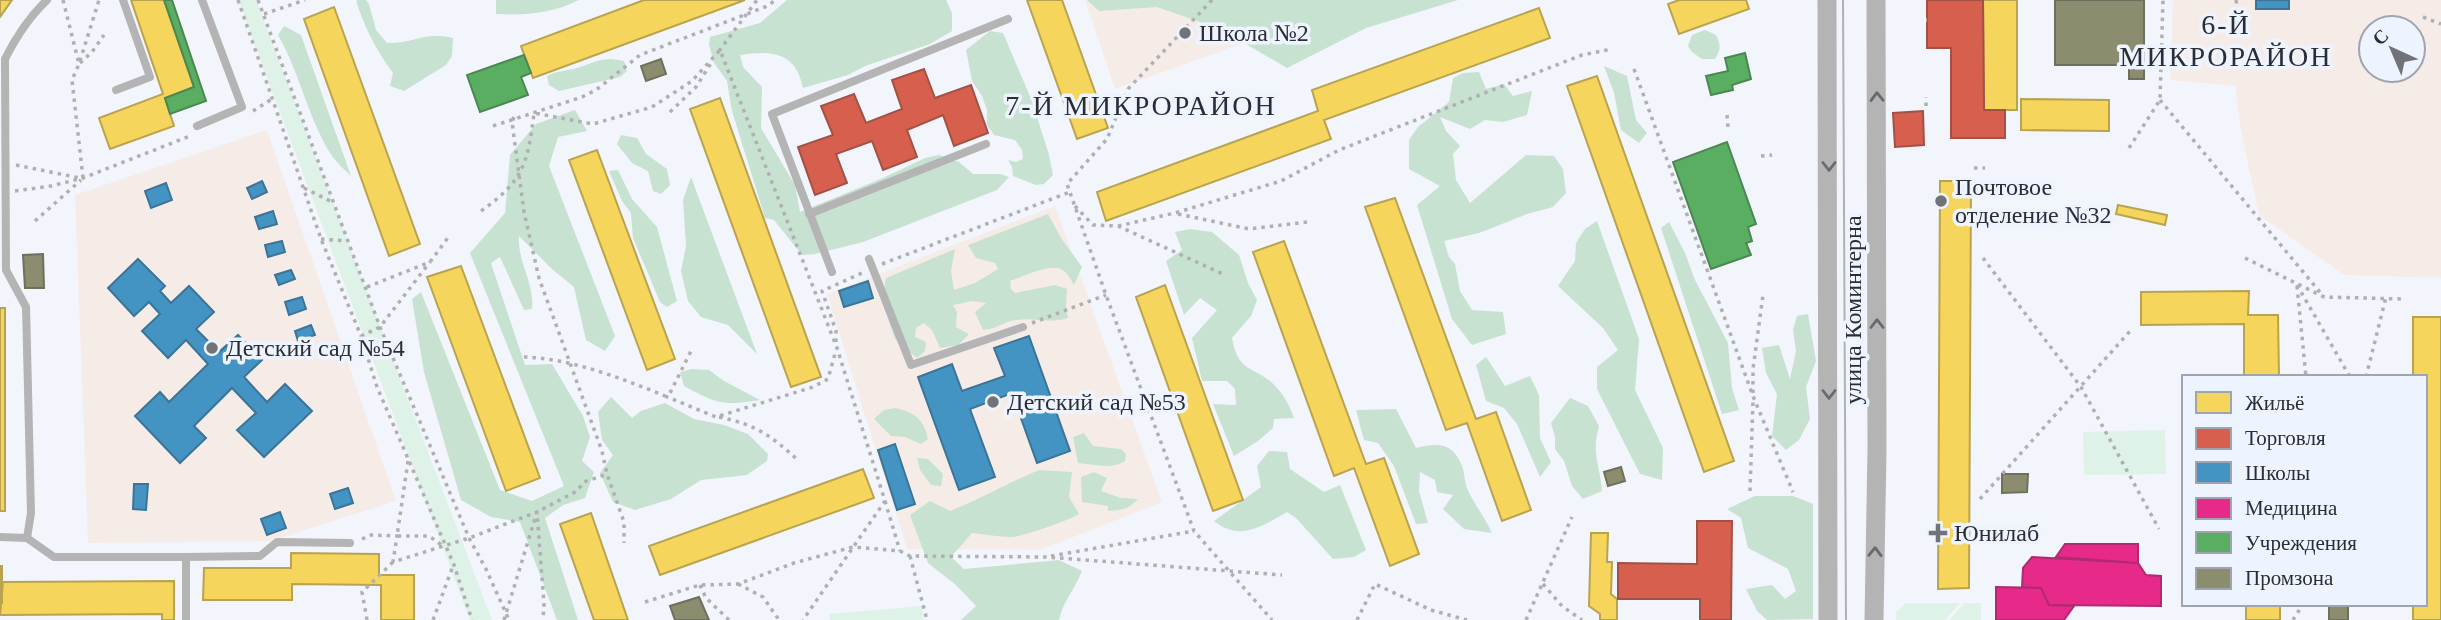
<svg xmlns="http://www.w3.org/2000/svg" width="2441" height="620" viewBox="0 0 2441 620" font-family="Georgia,serif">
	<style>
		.education { fill: #f6ece7; fill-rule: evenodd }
		.green { fill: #dff2e7 }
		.forest { fill: #c7e2d1 }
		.homes { fill: #f6d55c; stroke: #b9a34f; stroke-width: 2 }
		.shops { fill: #d6604d; stroke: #a35145; stroke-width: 2 }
		.schools { fill: #4393c3; stroke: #3c7498; stroke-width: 2 }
		.health { fill: #e7298a; stroke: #af2a70; stroke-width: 2 }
		.public { fill: #5aae61; stroke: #4c8753; stroke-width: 2 }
		.industry { fill: #8c8c6e; stroke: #6f705c; stroke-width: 2 }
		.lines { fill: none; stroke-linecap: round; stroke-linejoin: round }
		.path { stroke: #b0afb2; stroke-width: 3.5; stroke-dasharray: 3.5 5; stroke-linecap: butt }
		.service { stroke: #b4b4b5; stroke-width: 8 }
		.tertiary { stroke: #b4b4b5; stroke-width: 19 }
		.tram { stroke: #b1b1b4; stroke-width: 2 }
		.oneway { stroke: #696a6d }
		.poi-dot { fill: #717378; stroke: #eef4ff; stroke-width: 2.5 }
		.labels { text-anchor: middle; stroke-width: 7; stroke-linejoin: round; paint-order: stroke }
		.poi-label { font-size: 24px; fill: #2b2d32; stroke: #eef4ff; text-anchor: start }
		.street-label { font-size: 24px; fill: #2b2d32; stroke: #eef4ff }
		.quarter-label { font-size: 28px; letter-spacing: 2px; fill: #2b2d32; stroke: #eef4ff }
	</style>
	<rect width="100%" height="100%" fill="#f2f5fb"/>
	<path class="education" d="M1085,0H1366L1115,89Z
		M2173,0H2441V278L2344,275L2259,215L2241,131L2235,86L2170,80ZM2371,28H2413V70H2371Z
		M267,130L396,501L270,541L88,543L75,195Z
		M1055,206L1162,502L1040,550L907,549L827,294Z"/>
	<path class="green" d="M238,0H256L492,620H470Z
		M2165,430L2166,474L2084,475L2083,432Z
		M1906,603H1960L1945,620H1896V612Z
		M1964,603H1981V620H1949Z
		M922,606L923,620H830L829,614Z"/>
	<path class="forest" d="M358,0H366L369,4L376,30L387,43C413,44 424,31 453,38L452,56L446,65L404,91L390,86L393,73C376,50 365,28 356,1Z
		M496,0H579C550,14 528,15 496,14Z
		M787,0H946L952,13V31L930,44L865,66L848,75L803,88C796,52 772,50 740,55L743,67L762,87L761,128L795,185L800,212L883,178L925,158L939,155L959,162L973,174H1000L1009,177L997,190L863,242L815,254L802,255L774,220L765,218L732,111L727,81L714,63L709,45L710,37L760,23Z
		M1087,0H1458L1366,28L1287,68L1220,29L1157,7L1099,11Z
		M284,26L301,35L351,176C345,170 337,163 332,156C308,119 300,73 278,35Z
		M1705,30L1716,35C1721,45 1721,49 1715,59H1702L1692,52L1688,46L1692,35Z
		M990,31L1003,33L1032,101L1049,155L1053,175L1044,184L1036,185L1013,176L1012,167L1008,160L1016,162L1023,159L1022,150L1015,140L994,135L987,125V110L982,96L972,81L966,50Z
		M612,59L624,61L627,71L620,77L559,91L549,85L547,76C557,71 566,71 577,68C590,64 598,59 612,59Z
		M1604,66L1627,76L1636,120L1647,133L1639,143L1621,130L1614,93Z
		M1479,72L1486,89L1504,84L1513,96L1532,91L1527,115L1503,122L1485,120L1470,129L1440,117L1446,131L1460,146L1453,154L1456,180L1470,203L1526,155L1554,156L1563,169L1566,193L1553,207L1527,214L1479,233L1444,241L1449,257L1455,264L1460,291L1472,310L1503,312L1506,334L1472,345L1452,319L1417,205L1440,186L1409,169V140L1418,127L1449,102L1453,78L1463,73Z
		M575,110L587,131L558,137L549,166L615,336L605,351L586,340L574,287L552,269L519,236C517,261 535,284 532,309L524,310L500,257L491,263L525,365L552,364L583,416L590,437L582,461L594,472L585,498L563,505L545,518L578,620H557L520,522L491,517L461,500L424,372L412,299L421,292L500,490L532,501L564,486L470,253L505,213L510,155L536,124Z
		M621,135L637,138L646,154L667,169L670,185L661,194L653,191L648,171L632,163L617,144Z
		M618,170L632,199L657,227L677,301L667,307L660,302L633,238L631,213L622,201L609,171Z
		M691,177L757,354L728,325L701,317L688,301L681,271L686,246L683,200Z
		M1048,214L1061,238L1082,267L1074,285C1071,280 1068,274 1064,271C1053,261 1023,277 1010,281L1011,289L1015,293L1055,285L1067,289L1066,306L1068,318C1048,324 1035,317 1016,320C1004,321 998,329 983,330L975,312L986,303L972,301L953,305L957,312L956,327L969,334L958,345L940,348L932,330L924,323L916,328L915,337L926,342L925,351L917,358L895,339L882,301L886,278L955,249L951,271L954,290L975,283L998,269L995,263L976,258L968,245Z
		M1597,221L1639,339L1635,390L1663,448L1662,480L1640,474L1597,389V367L1618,350L1603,328L1558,286L1575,261L1576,243L1585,229Z
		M1669,222L1685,253L1695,280L1728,343L1732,388L1739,410L1722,414L1661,228Z
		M1190,229L1212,232L1239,255L1248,283L1257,300L1251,316L1232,338C1238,370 1248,365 1270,381C1282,391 1289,404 1294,418L1274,419L1273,428L1258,441L1234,456L1213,404L1236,405L1235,389L1227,381H1202L1192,338L1217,310L1200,298L1184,315L1166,261L1182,250L1175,232Z
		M1808,314L1816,361L1806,387L1810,419L1799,440L1786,450L1772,436L1777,394L1766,373L1762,348L1779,345L1790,379L1796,351L1793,330L1797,316Z
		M1486,357L1505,386L1530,376L1539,395L1540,438L1551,462L1540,477L1517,424L1504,408L1486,401L1476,365Z
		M692,369L709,370L724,381L760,400C723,406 717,404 684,386L680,372Z
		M611,397L632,418L641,411L665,403L694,419L724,425L748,434L768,454L767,461L747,475L701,480L671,499L635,510L613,502L600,473L613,455L602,440L598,412Z
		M1570,398L1588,406L1599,426C1591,454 1600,464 1602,491L1583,499L1572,486L1564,461L1555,449V437L1551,423Z
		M895,408C914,412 924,419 928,439L921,444L905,437L891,436L874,419L884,410Z
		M1396,409L1416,448C1437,443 1453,442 1462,466C1465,473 1464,481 1467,488C1473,503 1485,517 1492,533L1464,529L1443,509L1453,495L1437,492L1435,480L1420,472L1419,491L1428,523L1416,524L1394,466L1378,443L1364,440L1356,410Z
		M1084,433L1093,446L1121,449L1126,454L1125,461C1112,470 1093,464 1078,463L1073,437Z
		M1269,451L1287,452L1290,469L1324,492L1340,485L1366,550L1354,557L1333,559L1296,518L1287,512C1262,526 1240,542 1214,521L1261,487L1257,466Z
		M917,458L928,459L943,474L941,486L931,485L920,470Z
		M1039,470L1072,472L1069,497L1079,514C1070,520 1022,537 1011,537C998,537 985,534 972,533L951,557L964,569L1059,560L1082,571C1075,589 1063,601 1059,620H961L976,606L956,585L928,563L910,515L930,501L950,511C981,499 1009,482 1039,470Z
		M1094,472L1107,478L1101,491L1121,498L1138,499C1129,509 1122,510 1108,511V506L1082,502L1081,477Z
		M1755,496H1793L1813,504V619L1767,620L1757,611L1746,589L1772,585L1785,599L1796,591L1788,569L1748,548L1741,518L1727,509Z"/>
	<path class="homes" d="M0,0H12L0,17Z
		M131,0H164L194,87L165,98L174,126L110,149L99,118L163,94Z
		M644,0H745L533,78L521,46Z
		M1027,0H1062L1108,128L1077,139Z
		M1679,0H1746L1749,9L1679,34L1668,4Z
		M1983,0H2017V110H1984Z
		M334,7L420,244L389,256L304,19Z
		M1539,8L1550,38L1324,120L1331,139L1106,221L1097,192L1318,111L1312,90Z
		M1597,76L1734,461L1704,472L1567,86Z
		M720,98L821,377L791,387L690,109Z
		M2021,99L2109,100V131L2021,130Z
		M597,150L675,359L647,370L569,160Z
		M1940,181H1971L1969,588L1938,589Z
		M1395,198L1476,419L1496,412L1531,510L1502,521L1467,423L1446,430L1365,207Z
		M2118,205L2167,215L2165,225L2116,214Z
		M1284,241L1366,464L1384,458L1419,554L1390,566L1354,468L1334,476L1253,252Z
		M461,266L540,478L506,491L427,277Z
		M1165,285L1243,500L1213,511L1136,297Z
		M2249,291L2248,315H2278L2279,377H2244V324L2141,325V292Z
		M0,308H5V511H0Z
		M2413,317H2441V620H2413V604H2425V377H2413Z
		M863,469L874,498L660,575L649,546Z
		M591,513L628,620H594L560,524Z
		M1591,533H1608L1607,562H1612L1611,594L1617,599V620H1600V614L1589,606Z
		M291,553L379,554V575H414V620H381V585L292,584V600H203L204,568H291Z
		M0,566H2V603H0Z
		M174,581V620H162V614L0,615L3,582Z
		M2246,604H2280V620H2246Z"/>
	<path class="shops" d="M1927,0H1983L1984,110H2005V138H1951V48H1927Z
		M924,69L935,98L971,85L988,133L954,146L943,115L907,130L917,157L883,170L872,141L836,154L847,183L815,195L798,147L833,135L821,106L854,94L866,123L902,109L892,80Z
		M1923,111L1924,145L1895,147L1893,113Z
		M1697,521H1732L1731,620H1700V599H1618V563L1697,564Z"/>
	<path class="schools" d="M2256,0H2289V9H2256Z
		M262,181L267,192L252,199L247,188Z
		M166,183L172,200L151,208L145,191Z
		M273,211L277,224L259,229L255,217Z
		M282,241L285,252L268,257L265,245Z
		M138,259L165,286L160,291L171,303L189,286L214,312L196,329L219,352L238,335L262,360L244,377L267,402L285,384L312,411L264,457L237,430L256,413L232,388L194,426L206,438L180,463L135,416L160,392L169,402L208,364L186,340L168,358L142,331L160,314L149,302L134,316L108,288Z
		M291,270L295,279L279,285L275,275Z
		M868,281L873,298L844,307L839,291Z
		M302,297L306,309L289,315L285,302Z
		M311,325L315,335L298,341L295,331Z
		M1029,336L1070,451L1037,463L1012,393L970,409L995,477L959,490L918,377L952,364L962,391L1005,376L994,348Z
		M895,444L915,504L897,510L878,450Z
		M134,484H148L146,510L133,509Z
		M348,488L353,503L335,509L330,494Z
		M280,512L286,528L267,535L261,519Z"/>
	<path class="health" d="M2065,544H2138V563L2056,557Z
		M2032,557L2138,563L2146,575L2161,576V606L2049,605L2041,588L2022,587L2023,568Z
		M1996,587L2041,588L2049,605L2074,606L2064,620H1996Z"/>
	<path class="public" d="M164,0H172L206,101L170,114L165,98L194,87Z
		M1745,53L1751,79L1732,85L1733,90L1711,95L1706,76L1728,71L1725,58Z
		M524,55L531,73L521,77L528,95L480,112L467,75Z
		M1727,142L1756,224L1748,227L1752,241L1746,243L1751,255L1711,269L1673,162Z"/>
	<path class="industry" d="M2055,0H2144V79H2129V65H2055Z
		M661,59L666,74L646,81L641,66Z
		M43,254L44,288H25L23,255Z
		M1621,467L1625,481L1608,486L1604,472Z
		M2002,474H2028L2027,492L2002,493Z
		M699,597L709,620H675L670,606Z
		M2329,606H2348V620H2329Z"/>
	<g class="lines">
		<path class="path" d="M63,0L79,64L72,80L83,178
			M238,0L321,239L361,336L377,387L454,565L472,620
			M258,0L380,327L469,538L486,569L509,620
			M1212,0L1128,89L1107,139L1067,184L1106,295L1194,531L1272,620
			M2236,0L2239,17
			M264,14L305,0
			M2423,17L2441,24
			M1926,20H1927
			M719,51L757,0
			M80,61L99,0
			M80,63L92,52L104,35
			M1634,69L1753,396L1793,492
			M2160,100L2324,297
			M1926,106V97
			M253,111L272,99
			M670,112L696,87L713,60
			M1727,115L1728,127
			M514,117L512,122L524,212L539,278L602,451L607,474L624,522V543
			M493,126L582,97L596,90L640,55L765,7L776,0
			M2129,148L2160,100L2163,0
			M1761,156L1772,155
			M16,165L80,178
			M1974,168H1985
			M304,188L334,203
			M15,191L51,186L83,178L190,136
			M1075,206L1093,225L1118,226L1225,275
			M481,211C524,181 528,162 534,113L593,124L652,107L692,81L720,50L837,348L885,501L803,620
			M1178,214L1249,229L1307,222
			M35,221L81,180
			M1118,226L1175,213L1281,181L1339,150L1582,55L1612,49
			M321,239L347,241
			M1983,258L2081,387L2159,529
			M2245,258L2324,297L2403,299
			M882,264L1070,192
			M2297,285L2350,377
			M2297,286L2306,377
			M367,287L430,262L450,235
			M1032,323L1106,295
			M361,336L380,327L430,262
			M836,342V331L822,291L862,273
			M524,357C569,358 624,379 665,396L670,393L692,349
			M2366,377L2386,297
			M1753,393V369L1763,295
			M665,396L716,417L813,387L828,379L836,350
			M719,417C757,425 770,435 799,461
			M408,461L397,536H429L443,546
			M1750,491L1753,401
			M1980,499L2131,330
			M885,501L900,551
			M362,539L371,535L397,536L393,562L469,538L537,512L544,604L543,620
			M910,556L927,620
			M1051,556L1194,531
			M738,584L763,597L779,620
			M1543,584L1562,606L1582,620
			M700,585L706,598L729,620
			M645,602L700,585L738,584L794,563L853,547L900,551L910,556L1046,557L1282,575
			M367,620L362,592L393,562
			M433,620L453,566
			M504,620L537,512L577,491L584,482L607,474
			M1357,620L1375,584L1431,610L1467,620
			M1526,620L1572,517
			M2293,620L2303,604"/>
		<path class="service" d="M116,90L150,77L123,0
			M197,126L242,107L202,0
			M809,214L986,144
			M869,259L911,365L1023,327
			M832,272L772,114L1008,19
			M0,537L27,538L54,557H186V620
			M27,538L31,513L26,307L6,270L5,59C16,37 28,18 47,0
			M186,557L260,556L277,542L350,543"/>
		<path class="tertiary" d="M1827,0L1828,620
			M1874,620L1877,450L1876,0"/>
		<path class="tram" d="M1843,0L1846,620"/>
	</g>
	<defs><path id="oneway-chevron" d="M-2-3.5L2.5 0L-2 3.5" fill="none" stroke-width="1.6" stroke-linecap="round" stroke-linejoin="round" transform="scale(1.75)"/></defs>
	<g class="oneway">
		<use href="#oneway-chevron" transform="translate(1877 97) rotate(-91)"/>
		<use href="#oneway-chevron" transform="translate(1829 166) rotate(90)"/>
		<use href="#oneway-chevron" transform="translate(1877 324) rotate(-90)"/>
		<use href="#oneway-chevron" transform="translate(1829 394) rotate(90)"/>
		<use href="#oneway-chevron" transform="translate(1875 552) rotate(-89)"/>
	</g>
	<g class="poi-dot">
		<circle cx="1185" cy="33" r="7"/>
		<circle cx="1941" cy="201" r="7"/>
		<circle cx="212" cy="348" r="7"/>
		<circle cx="993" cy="402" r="7"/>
		<path d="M1934.5 522.5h7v7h7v7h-7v7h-7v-7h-7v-7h7z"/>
	</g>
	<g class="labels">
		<g class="poi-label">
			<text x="1199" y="41">Школа №2</text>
			<text x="1955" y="195">Почтовое<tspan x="1955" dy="28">отделение №32</tspan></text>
			<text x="226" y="356">Детский сад №54</text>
			<text x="1007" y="410">Детский сад №53</text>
			<text x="1954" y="541">Юнилаб</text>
		</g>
		<g class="street-label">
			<text transform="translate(1853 310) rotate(-90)" y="8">улица Коминтерна</text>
		</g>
		<g class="quarter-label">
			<text x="2226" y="34">6-Й<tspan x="2226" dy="32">МИКРОРАЙОН</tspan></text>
			<text x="1141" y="115">7-Й МИКРОРАЙОН</text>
		</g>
	</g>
	<rect x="2182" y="375" width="245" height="231" fill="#eef4ff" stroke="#a0a4ad" stroke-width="2"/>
	<rect x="2196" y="392" width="35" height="21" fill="#f6d55c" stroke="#a0a4ad" stroke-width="2"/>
	<text x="2245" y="410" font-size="21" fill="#2b2d32">Жильё</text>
	<rect x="2196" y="428" width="35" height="21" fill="#d6604d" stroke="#a0a4ad" stroke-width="2"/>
	<text x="2245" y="445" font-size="21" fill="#2b2d32">Торговля</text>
	<rect x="2196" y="462" width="35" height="21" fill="#4393c3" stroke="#a0a4ad" stroke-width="2"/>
	<text x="2245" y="480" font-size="21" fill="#2b2d32">Школы</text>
	<rect x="2196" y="498" width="35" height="21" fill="#e7298a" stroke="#a0a4ad" stroke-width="2"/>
	<text x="2245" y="515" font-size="21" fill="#2b2d32">Медицина</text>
	<rect x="2196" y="532" width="35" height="21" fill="#5aae61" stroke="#a0a4ad" stroke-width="2"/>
	<text x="2245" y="550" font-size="21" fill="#2b2d32">Учреждения</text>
	<rect x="2196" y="568" width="35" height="21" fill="#8c8c6e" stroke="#a0a4ad" stroke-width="2"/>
	<text x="2245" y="585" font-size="21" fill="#2b2d32">Промзона</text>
	<g transform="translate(2392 49) rotate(316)"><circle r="33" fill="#eef4ff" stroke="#a0a4ad" stroke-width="2"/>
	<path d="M0-5L12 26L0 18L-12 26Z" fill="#717378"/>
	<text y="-10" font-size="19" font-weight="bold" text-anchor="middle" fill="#2b2d32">С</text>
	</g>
</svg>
